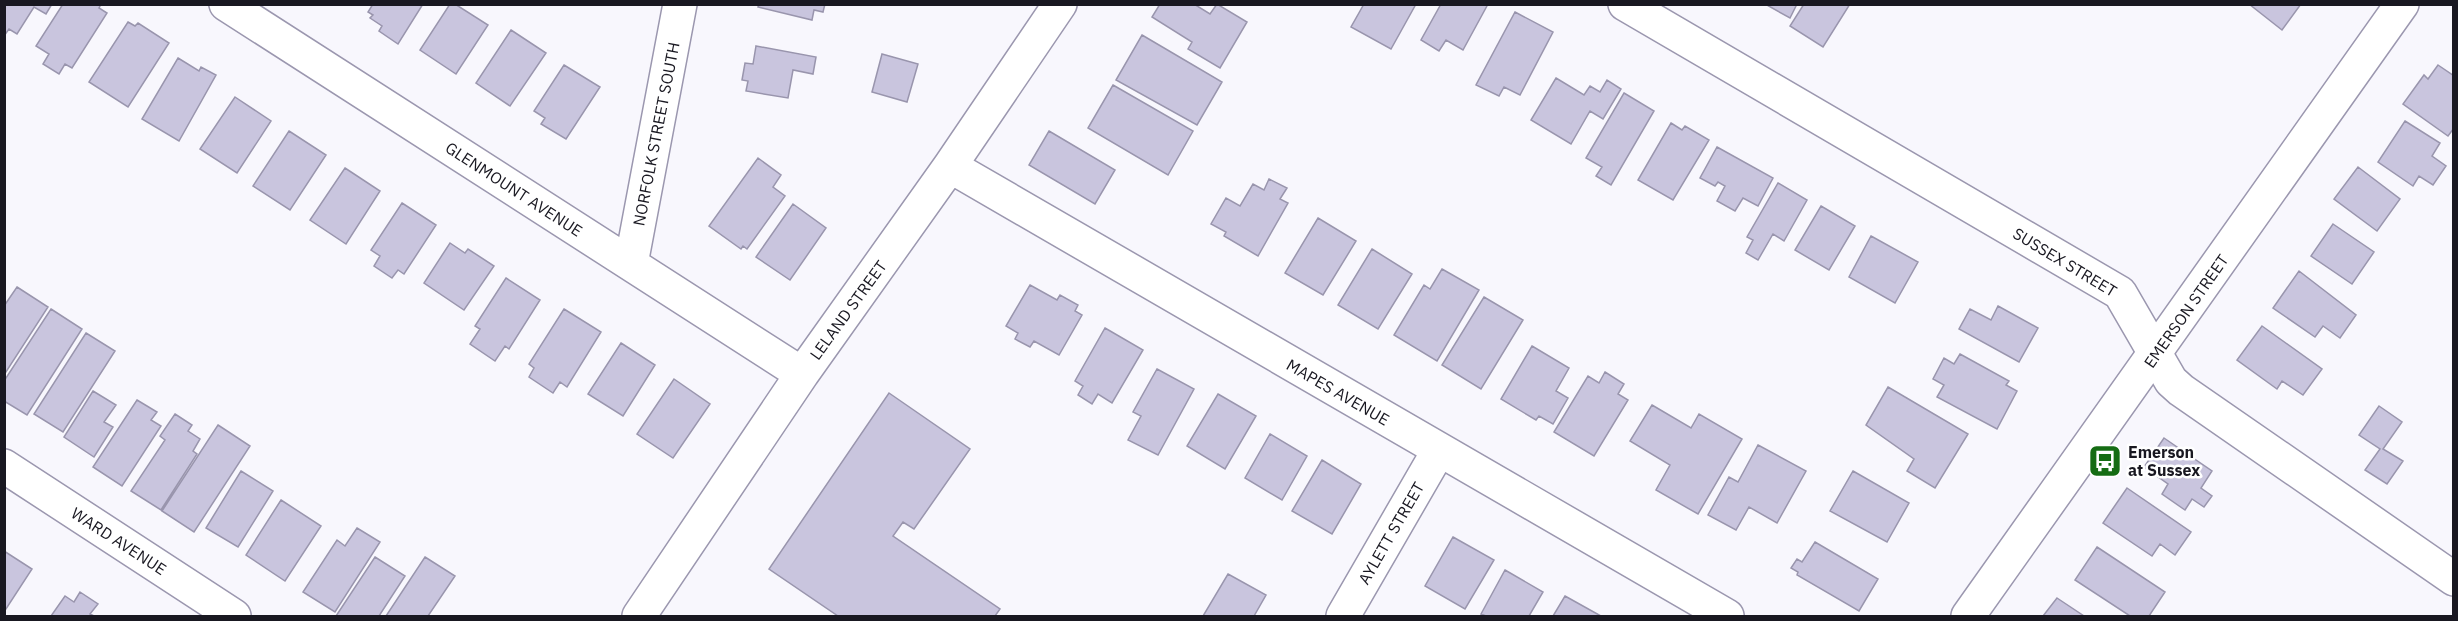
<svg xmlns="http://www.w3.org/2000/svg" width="2458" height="621" viewBox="0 0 2458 621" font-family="'IBM Plex Sans',sans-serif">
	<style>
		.building { fill: #c9c5de; stroke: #9995ad; stroke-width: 1.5 }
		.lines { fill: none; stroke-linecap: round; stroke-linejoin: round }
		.minor-casing { stroke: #9b97af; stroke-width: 36 }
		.tertiary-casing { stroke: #9b97af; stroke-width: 36 }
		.minor { stroke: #fff; stroke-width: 33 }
		.tertiary { stroke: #fff; stroke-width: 33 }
		.labels { text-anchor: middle; stroke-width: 5; stroke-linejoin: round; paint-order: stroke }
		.street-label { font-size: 16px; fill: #191821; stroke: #fff }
		.poi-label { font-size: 16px; font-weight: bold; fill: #191821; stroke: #fff; text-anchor: start }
	</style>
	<rect width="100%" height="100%" fill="#f8f7fd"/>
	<path class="building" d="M4,4H52L46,14L34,7L17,34L9,29L4,36Z
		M63,4H101L99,8L107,13L72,68L65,64L59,74L43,64L49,54L36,46Z
		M373,4H423L398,44L379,31L382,26L370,18L373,15L368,12Z
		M450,4H455L488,25L456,74L420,50Z
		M759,4H825L823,12L814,10L812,20L758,7Z
		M1160,4H1194L1210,14L1217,4L1247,22L1220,68L1188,49L1192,42L1152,17Z
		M1364,4H1416L1391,49L1351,27Z
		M1441,4H1488L1463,50L1446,40L1439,51L1421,40Z
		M1765,4H1797L1790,18Z
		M1804,4H1850L1823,47L1790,26Z
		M2249,4H2301L2282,30Z
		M1515,12L1553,32L1520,95L1504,87L1499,96L1476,85Z
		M128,22L135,26L138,23L169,43L128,107L89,82Z
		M511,30L546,53L510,106L476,83Z
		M1142,35L1222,82L1197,125L1116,80Z
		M756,46L816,57L813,74L793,70L788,98L746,91L748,81L742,80L745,63L753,64Z
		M882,54L918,64L907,102L872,92Z
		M178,58L199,71L201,67L216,75L179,141L142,119Z
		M564,65L600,87L566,139L541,124L545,118L534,111Z
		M2438,65L2454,76V128L2448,136L2403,104L2424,75L2428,79Z
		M1556,78L1584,95L1590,86L1600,92L1607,80L1621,89L1603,119L1590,111L1571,144L1531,120Z
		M1113,85L1193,131L1168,175L1088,128Z
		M1624,93L1654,111L1611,185L1596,176L1602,167L1586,158Z
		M235,97L271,121L237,173L200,149Z
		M2405,121L2440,143L2432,156L2446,166L2433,185L2419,176L2413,186L2378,162Z
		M1671,123L1682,130L1685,126L1709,140L1673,200L1638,180Z
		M289,131L326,155L290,210L253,186Z
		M1049,131L1115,170L1095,204L1029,165Z
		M1717,147L1773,178L1758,206L1743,198L1735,211L1717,201L1725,186L1718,182L1715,186L1700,178Z
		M758,158L781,175L773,187L785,196L747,249L743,246L741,249L709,226Z
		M2358,167L2400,199L2377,231L2334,199Z
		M345,168L380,191L346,244L310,220Z
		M1269,179L1287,188L1280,199L1288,203L1258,256L1224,236L1226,232L1211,224L1226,198L1240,206L1253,184L1264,190Z
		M1778,183L1807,200L1784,241L1773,234L1758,260L1746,253L1753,240L1747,237Z
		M402,203L436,225L404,274L398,270L392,278L374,266L380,256L371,250Z
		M793,204L826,228L790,280L756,257Z
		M1821,206L1855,226L1829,270L1795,250Z
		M1318,218L1356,241L1323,295L1285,273Z
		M2333,224L2374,252L2352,284L2311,256Z
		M1871,236L1918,262L1895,303L1849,277Z
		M450,243L465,253L468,249L494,266L464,310L424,283Z
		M1372,249L1412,274L1378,329L1338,305Z
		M1442,269L1479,290L1437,361L1394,335L1424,285L1430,289Z
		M2299,271L2356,315L2340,338L2323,326L2315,337L2273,308Z
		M506,278L540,300L509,349L505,346L495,361L470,344L480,329L475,326Z
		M1030,285L1057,300L1060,295L1078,305L1075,311L1082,315L1059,355L1034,341L1030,347L1015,339L1018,333L1006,326Z
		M17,287L48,307L4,375V306Z
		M1484,297L1523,320L1481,389L1442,365Z
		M1998,306L2038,328L2019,362L1959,329L1970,309L1991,320Z
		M51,309L82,329L27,415L4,401V381Z
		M564,309L601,332L567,387L560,382L553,393L529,377L534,368L529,364Z
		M2262,326L2322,369L2303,395L2282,381L2277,389L2237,360Z
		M1105,328L1143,350L1112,403L1098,394L1092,404L1078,395L1083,386L1075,381Z
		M86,333L115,351L63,432L34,414Z
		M621,343L655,365L623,416L588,394Z
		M1532,346L1569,368L1556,391L1568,398L1553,424L1539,416L1536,420L1501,399Z
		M1960,354L2009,381L2006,385L2017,391L1997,429L1937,397L1944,385L1933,379L1944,358L1954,364Z
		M1157,369L1194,389L1158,455L1128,440L1141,416L1133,412Z
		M1605,372L1624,384L1618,394L1628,400L1594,456L1554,432L1588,376L1599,383Z
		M674,379L710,404L673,458L637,434Z
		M1888,387L1968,434L1935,488L1907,471L1914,459L1866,425Z
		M93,391L116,405L104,422L113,427L94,457L64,437Z
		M889,393L970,449L914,529L903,522L893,536L1000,609L995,616H838L769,569Z
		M1218,394L1256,416L1225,469L1187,446Z
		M137,400L157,412L151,420L161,426L122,486L93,467Z
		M1652,405L1691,428L1699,414L1742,439L1698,514L1656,490L1670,465L1630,441Z
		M2379,406L2402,422L2383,449L2403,461L2387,484L2365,470L2380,449L2359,435Z
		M175,414L192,425L188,431L200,439L193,451L197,454L161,510L131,491L165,440L160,436Z
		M218,425L250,446L194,532L162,511Z
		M1270,434L1307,456L1282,500L1245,478Z
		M2164,438L2212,471L2201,488L2212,496L2204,507L2192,499L2185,510L2162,494L2168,484L2144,467Z
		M1758,445L1806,471L1777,523L1749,507L1736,530L1708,515L1729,477L1738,482Z
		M1322,460L1361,484L1332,534L1292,511Z
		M241,471L273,491L238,547L206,528Z
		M1853,471L1909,503L1887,542L1830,511Z
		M2127,488L2191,532L2175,555L2160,544L2152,556L2103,523Z
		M281,500L321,526L285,581L246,555Z
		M357,528L380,542L335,612L303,592L337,540L345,546Z
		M1453,537L1494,560L1465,609L1425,586Z
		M1815,542L1878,579L1859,611L1797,575L1798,572L1791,568L1797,559L1802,562Z
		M2097,547L2165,592L2149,616H2130L2075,580Z
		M4,551L32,569L4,612Z
		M375,557L405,576L379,616H336Z
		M425,557L455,576L428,616H386Z
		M1505,570L1543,592L1529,616H1486L1481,614Z
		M1228,574L1266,595L1254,616H1203Z
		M80,592L98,604L90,614L94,616H51L65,596L74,602Z
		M1565,596L1601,616H1553Z
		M2057,598L2084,616H2043Z"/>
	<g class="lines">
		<g class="minor-casing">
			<path id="minor" d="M226,4L802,374
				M1625,4L2120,293L2171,381L2181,390L2454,579
				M950,166L1727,616
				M631,264L680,4
				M4,466L234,616
				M639,616L802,374L950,166L1060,4
				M1343,616L1439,450"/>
		</g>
		<g class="tertiary-casing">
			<path id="tertiary" d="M1968,616L2402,4"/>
		</g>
		<use href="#minor" class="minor"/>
		<use href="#tertiary" class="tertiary"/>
	</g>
	<defs>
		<g id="bus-square" transform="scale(1.725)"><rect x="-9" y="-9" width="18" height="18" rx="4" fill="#156c14" stroke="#fff"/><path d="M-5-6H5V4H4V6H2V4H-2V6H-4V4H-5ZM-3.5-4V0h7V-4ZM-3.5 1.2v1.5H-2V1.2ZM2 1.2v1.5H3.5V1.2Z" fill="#fff"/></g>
	</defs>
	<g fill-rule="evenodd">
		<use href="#bus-square" x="2105" y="461"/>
	</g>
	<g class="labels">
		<g class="street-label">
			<text transform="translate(656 134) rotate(-79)" y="6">NORFOLK STREET SOUTH</text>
			<text transform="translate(514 189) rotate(33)" y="6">GLENMOUNT AVENUE</text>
			<text transform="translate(2065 262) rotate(31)" y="6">SUSSEX STREET</text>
			<text transform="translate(848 310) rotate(-54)" y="6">LELAND STREET</text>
			<text transform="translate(2186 311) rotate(-55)" y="6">EMERSON STREET</text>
			<text transform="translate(1338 392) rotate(30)" y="6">MAPES AVENUE</text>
			<text transform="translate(1391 533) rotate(-60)" y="6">AYLETT STREET</text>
			<text transform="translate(119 541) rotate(33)" y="6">WARD AVENUE</text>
		</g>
		<g class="poi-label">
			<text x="2128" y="458">Emerson<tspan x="2128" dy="18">at Sussex</tspan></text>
		</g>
	</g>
	<rect width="2458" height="621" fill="none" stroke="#191821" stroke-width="12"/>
</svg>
